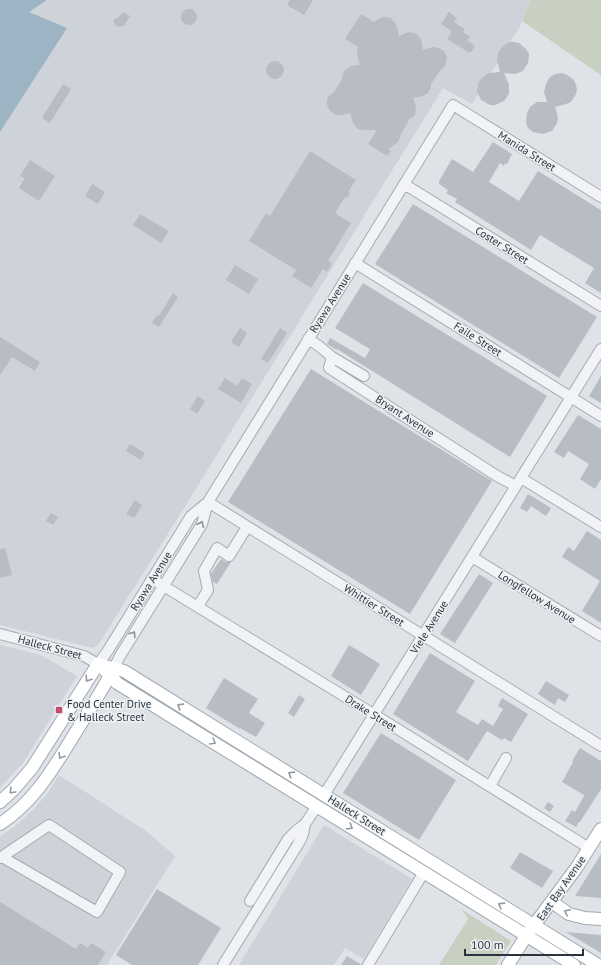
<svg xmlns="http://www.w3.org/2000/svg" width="601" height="965" viewBox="0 0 601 965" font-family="'PT Sans',sans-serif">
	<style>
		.built { fill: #cdd3d9 }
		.green { fill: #c7d0c1 }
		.water { fill: #9db4c5 }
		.building { fill: #b7bdc3 }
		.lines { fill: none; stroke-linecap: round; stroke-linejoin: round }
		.minor-casing { stroke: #a5abb1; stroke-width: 12 }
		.major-casing { stroke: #9fa9b2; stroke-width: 14 }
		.minor { stroke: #f1f3f6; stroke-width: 10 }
		.major { stroke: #fff; stroke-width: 12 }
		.oneway { stroke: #8d939a }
		.oneway2 { stroke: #94999e }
		.poi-dot { fill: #c34d6c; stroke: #eef2f5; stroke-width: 1.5 }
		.labels { text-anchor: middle; stroke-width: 3; stroke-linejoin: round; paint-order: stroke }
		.street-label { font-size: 11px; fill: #29333d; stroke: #eef2f5 }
		.poi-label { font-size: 11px; fill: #29333d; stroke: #eef2f5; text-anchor: start }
	</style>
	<rect width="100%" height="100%" fill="#dfe3e7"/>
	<path class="built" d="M47,0H531L519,28L472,104L443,88L184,508L98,645L93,648L0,625V131L29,11Z
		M0,645L41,655L77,676L23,763L0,788Z
		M59,775L146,831L175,856L107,965H0V836L13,828L33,810L47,794Z
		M324,825L412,879L364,959L345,948L334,965H239Z"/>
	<path class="green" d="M531,0H601V75L522,21Z
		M461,909L511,941L496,965H439L468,919Z"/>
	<path class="water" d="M0,0H47L29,12L67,28L0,132Z"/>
	<path class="building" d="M290,0H313L304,15L287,5Z
		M181 17a8 8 0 1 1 16 0a8 8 0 1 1-16 0Z
		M123,12L130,16L124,26L118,27L115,25L113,20L119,17Z
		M449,12L457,18L454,22L465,29L463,32L470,37L467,40L475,46L470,53L447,39L452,31L441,24Z
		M361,14L374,22L382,17H385L391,18L396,24L399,36L408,32L414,33L418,35L421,39L423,50L433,47L439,48L444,51L447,57L445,66L440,71L431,84V88L428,93L423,96L413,98L416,106L415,115L409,120L401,134L400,138L398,142L388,149L391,151L387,156L368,144L377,130H364L358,129L353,123L350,113L342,115H336L330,111L327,105V102L328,97L334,92L342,79L343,74L345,70L351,66L360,65L357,54L358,47L345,39Z
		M509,42H514L519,43L526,49L529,54L528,63L523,71L518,73L514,74L504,73L509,85V94L504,101L495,105H490L481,100L477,92L478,83L482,78L489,73L500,72L497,61L498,53L502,47Z
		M266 70a9 9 0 1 1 18 0a9 9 0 1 1-18 0Z
		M562,73L567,75L574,80L576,85L577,89L576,94L571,102L566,104L555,107L557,114L558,118L557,123L552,131L543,134L533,132L529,129L527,126L526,121L527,113L530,107L537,102H547L544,92L546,84L549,78L553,75L556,74Z
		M63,84L71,89L50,123L42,118Z
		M493,142L512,154L507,164L505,163L504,166L500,163L489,182L519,201L538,171L601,210V293L585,283L594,268L540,235L531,250L455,202L457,199L446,193L448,190L439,184V181L452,159L473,172Z
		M310,151L356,180L348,192L350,193L347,198L345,197L335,213L351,223L328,261L332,263L327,272L323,269L311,288L292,276L296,270L249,241L266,213L270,216Z
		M30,160L55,176L39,201L19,188L25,178L20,176Z
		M92,184L105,192L98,204L85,196Z
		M413,204L597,317L559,378L375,264Z
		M140,214L169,231L161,243L133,225Z
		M235,265L258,279L249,294L226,280Z
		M363,283L547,396L510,457L337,349V350L327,344L330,338L365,358L370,349L335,328Z
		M173,293L178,297L159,327L152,323L157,315L159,316Z
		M240,328L247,333L239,347L231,342Z
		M280,328L287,333L268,363L261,359Z
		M0,337L40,362L35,371L12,357L0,375Z
		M311,369L492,481L410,614L228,502Z
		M601,376V403L589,396Z
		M225,378L237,386L242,378L252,384L241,403L218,389Z
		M198,396L205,401L197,414L190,409Z
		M578,415L601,429V479L595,489L580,479L589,464L568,451L564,458L554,452Z
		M130,444L145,453L141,460L126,451Z
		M528,494L551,508L546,516L531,506L527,512L520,508Z
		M135,500L142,505L134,518L126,514Z
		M51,513L58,517L53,525L46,521Z
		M587,531L601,540V623L582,611L600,581L562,557L568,547L574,551Z
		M5,548L12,575L0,578V549Z
		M221,559L226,562H231L217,584L213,582L211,574Z
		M479,574L493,583L455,643L440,634Z
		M349,645L380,664L361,695L331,676Z
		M430,653L475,681L456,712L478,725L482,719L493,726L503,709L498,706L502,698L528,714L511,742L504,738L502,740L487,731L468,761L393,714Z
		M224,678L258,699L249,713L265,723L256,737L240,728V729L206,708Z
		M546,681L569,695L565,702L558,698L555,705L538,694Z
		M299,695L305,699L294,717L288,713Z
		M381,733L456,780L419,840L343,793Z
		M580,748L601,761V789L580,822H579L576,827L565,821L572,810L575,812L584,796V795L562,782L573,762L572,761Z
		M548,802L554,806L550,812L544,808Z
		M520,852L553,871L542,888L510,868Z
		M601,854V898L575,896Z
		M157,889L221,928L198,965H132L116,955Z
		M0,902L76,949L80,943L88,948L91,943L106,952L98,965H0Z
		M566,932L601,935V953Z
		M347,956L362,965H341Z"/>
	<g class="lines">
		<g class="minor-casing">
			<path id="minor" d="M404,184L601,306
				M355,263L601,416
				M308,339L319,346L332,357L329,368L497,476L516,486
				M332,357L364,376
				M521,478L601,527
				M208,502L601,746
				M472,557L601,636
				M152,579L375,715L589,848
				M198,606L208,590L204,571L217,548L229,556L247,527
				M0,634L84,656L98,664L107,652L191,516L208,502
				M114,668L120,656L202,524L208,502L453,105L601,197
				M490,786L506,758
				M324,795L601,349
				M0,858L49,825L120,872L97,912L2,857
				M250,901L288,839L297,830L305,824L317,806
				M223,965L300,841L303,834L305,824
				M368,965L424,872"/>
		</g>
		<g class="major-casing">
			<path id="major" d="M98,664L124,671L598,965
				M99,664L117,683L574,965
				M0,802L14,789L32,768L98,664
				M0,824C34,802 53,769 74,735C87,714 101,692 113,670
				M552,902L569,914L585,918L601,919
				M508,965L526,936L577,867L601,829"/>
		</g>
		<use href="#minor" class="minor"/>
		<use href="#major" class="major"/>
	</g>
	<defs><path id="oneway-chevron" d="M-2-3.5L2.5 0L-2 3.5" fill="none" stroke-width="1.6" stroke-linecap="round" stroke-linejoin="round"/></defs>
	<g class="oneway">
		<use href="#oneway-chevron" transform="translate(201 524) rotate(-67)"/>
		<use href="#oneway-chevron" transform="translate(133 634) rotate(-58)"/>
	</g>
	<g class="oneway2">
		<use href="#oneway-chevron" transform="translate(88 679) rotate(123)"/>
		<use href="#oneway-chevron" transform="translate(180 706) rotate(-148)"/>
		<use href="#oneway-chevron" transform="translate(213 742) rotate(31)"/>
		<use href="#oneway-chevron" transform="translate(61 756) rotate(122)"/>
		<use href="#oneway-chevron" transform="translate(291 774) rotate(-148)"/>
		<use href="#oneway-chevron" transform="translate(12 791) rotate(135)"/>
		<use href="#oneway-chevron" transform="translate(350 827) rotate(32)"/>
		<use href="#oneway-chevron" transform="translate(501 905) rotate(-148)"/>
		<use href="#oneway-chevron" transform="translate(567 912) rotate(-153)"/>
	</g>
	<rect class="poi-dot" x="55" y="706" width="8" height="8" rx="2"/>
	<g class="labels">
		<g class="street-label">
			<text transform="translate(527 151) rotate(32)" y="4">Manida Street</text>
			<text transform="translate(502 245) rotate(32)" y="4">Coster Street</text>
			<text transform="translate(330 303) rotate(-58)" y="4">Ryawa Avenue</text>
			<text transform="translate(478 339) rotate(32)" y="4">Faile Street</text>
			<text transform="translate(405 416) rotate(33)" y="4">Bryant Avenue</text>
			<text transform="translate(151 581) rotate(-58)" y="4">Ryawa Avenue</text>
			<text transform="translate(537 597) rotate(32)" y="4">Longfellow Avenue</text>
			<text transform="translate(374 605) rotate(32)" y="4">Whittier Street</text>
			<text transform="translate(429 627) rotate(-58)" y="4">Viele Avenue</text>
			<text transform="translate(50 647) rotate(15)" y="4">Halleck Street</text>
			<text transform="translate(371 713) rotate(32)" y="4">Drake Street</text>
			<text transform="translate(357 815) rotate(32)" y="4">Halleck Street</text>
			<text transform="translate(561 888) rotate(-55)" y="4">East Bay Avenue</text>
		</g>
		<g class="poi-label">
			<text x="67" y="708">Food Center Drive<tspan x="67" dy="13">&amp; Halleck Street</tspan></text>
		</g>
	</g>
	<path d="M465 949v6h118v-6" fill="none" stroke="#29333d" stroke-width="2"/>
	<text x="471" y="949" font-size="12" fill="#29333d" stroke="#eef2f5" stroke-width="3" paint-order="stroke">100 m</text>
</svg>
